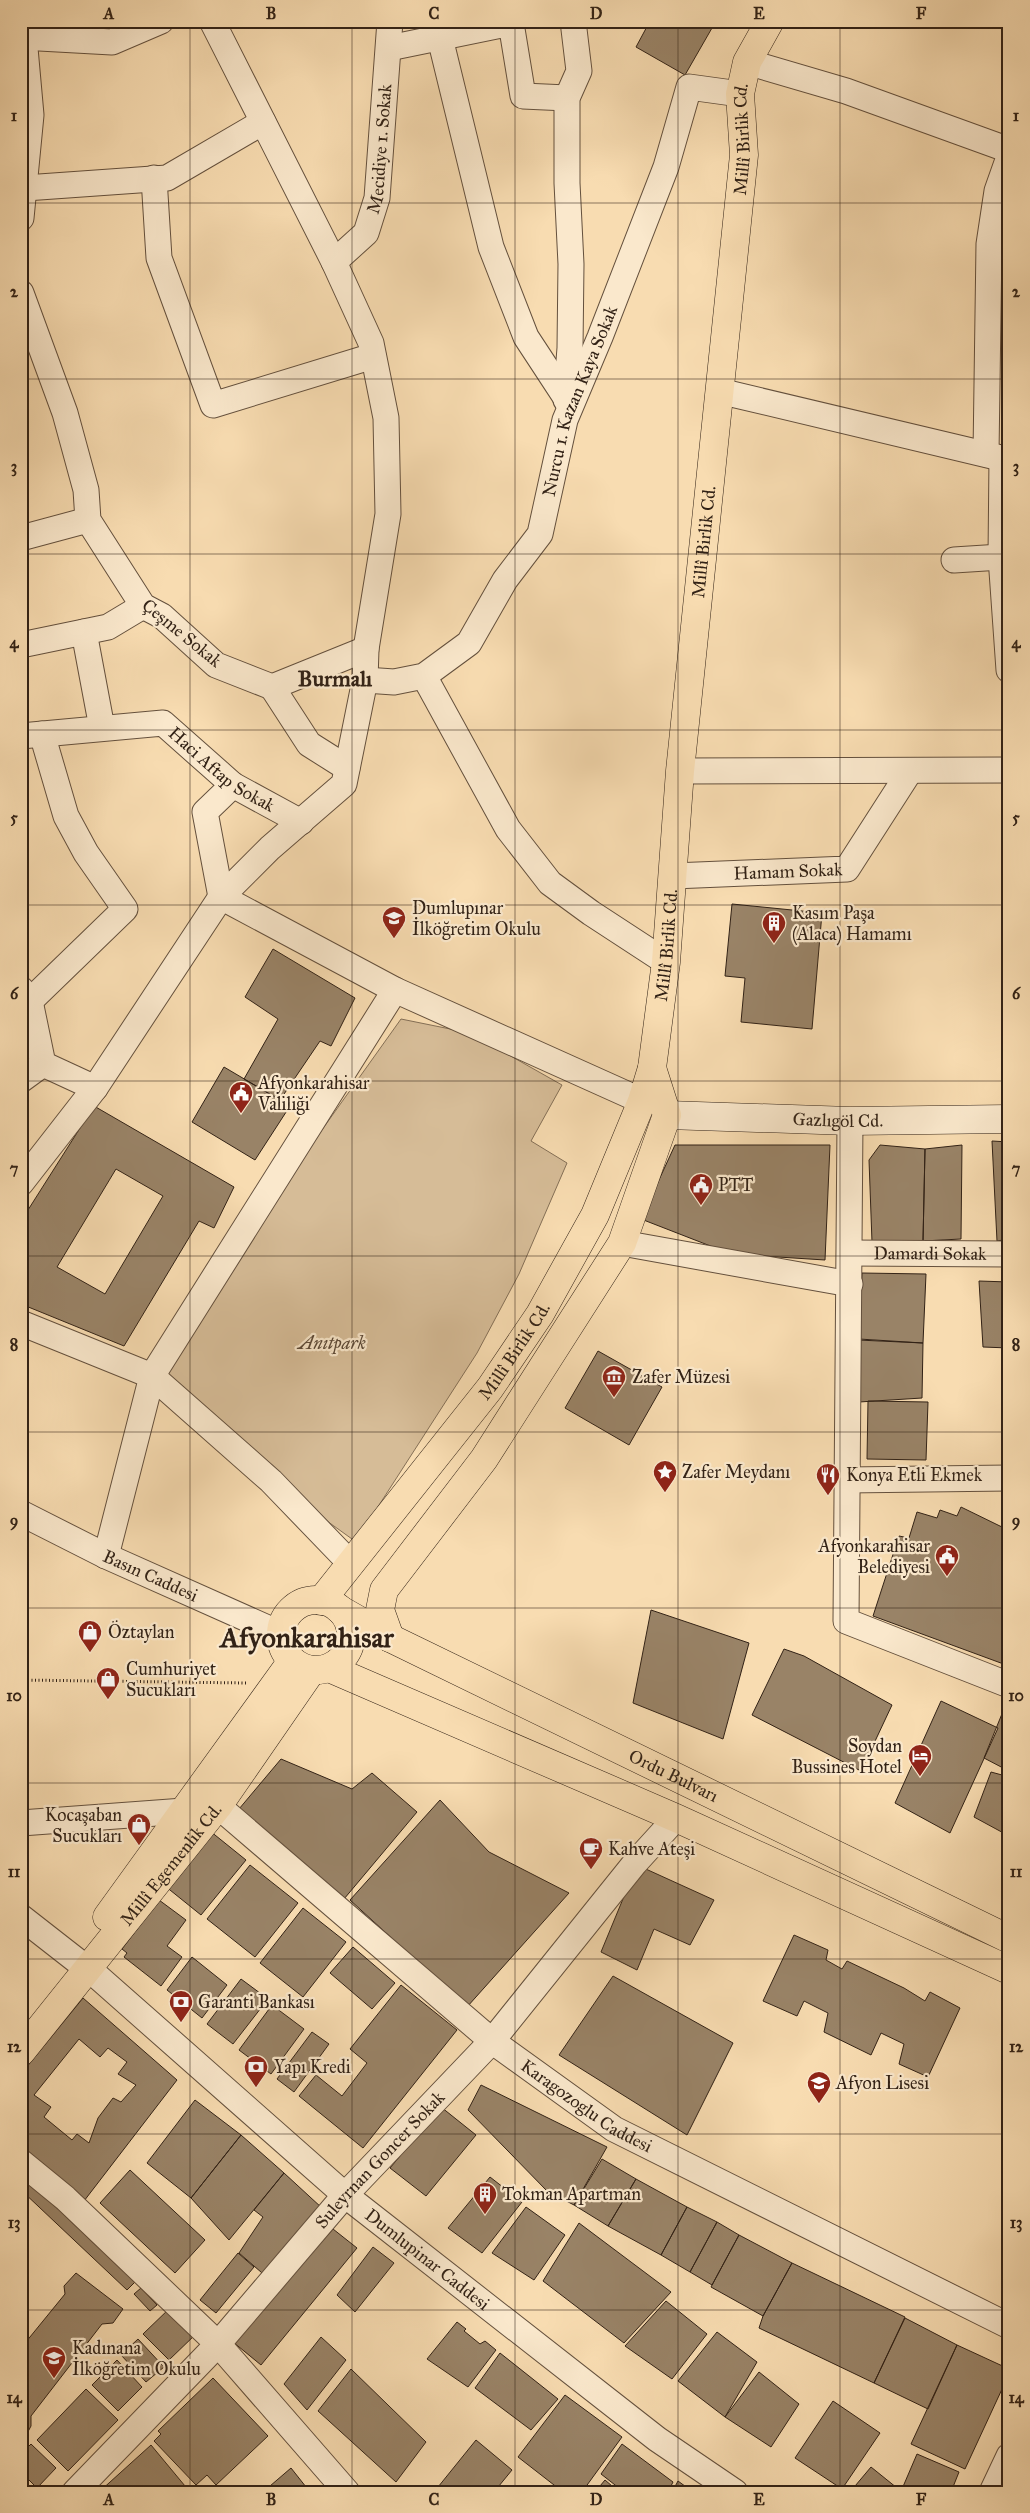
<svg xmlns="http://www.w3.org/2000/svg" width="1030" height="2513" viewBox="0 0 1030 2513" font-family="'IM FELL Great Primer',serif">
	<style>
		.green { fill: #d6bc97; stroke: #846f56 }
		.building { fill: #998367; stroke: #322216; fill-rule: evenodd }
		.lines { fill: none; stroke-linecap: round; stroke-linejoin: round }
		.street-casing { stroke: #64503d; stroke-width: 27 }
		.secondary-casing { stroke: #322216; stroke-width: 29 }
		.primary-casing { stroke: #322216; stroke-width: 29 }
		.path { stroke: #322216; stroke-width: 3; stroke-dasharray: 1 2.5; stroke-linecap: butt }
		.street { stroke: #fae8cc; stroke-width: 25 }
		.secondary { stroke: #fae8cc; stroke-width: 28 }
		.primary { stroke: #f8dcb1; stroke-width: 28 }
		.grid { fill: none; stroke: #322216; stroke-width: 1; stroke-opacity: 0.55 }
		.labels { text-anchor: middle; stroke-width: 4.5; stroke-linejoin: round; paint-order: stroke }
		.street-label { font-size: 18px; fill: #322216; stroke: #fae8cc }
		.poi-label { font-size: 18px; fill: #322216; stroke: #fae8cc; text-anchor: start }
		.park-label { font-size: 18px; font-style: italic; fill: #5b4836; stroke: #fae8cc }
		.district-label { font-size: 22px; font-weight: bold; fill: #322216; stroke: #fae8cc }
		.town-label { font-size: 28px; font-weight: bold; fill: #322216; stroke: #fae8cc }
		.neatline { fill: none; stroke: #322216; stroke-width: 2 }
		.grid-label { font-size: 16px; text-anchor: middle; font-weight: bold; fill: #322216 }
	</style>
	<rect width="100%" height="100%" fill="#f8dcb1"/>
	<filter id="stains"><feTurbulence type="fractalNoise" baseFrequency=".004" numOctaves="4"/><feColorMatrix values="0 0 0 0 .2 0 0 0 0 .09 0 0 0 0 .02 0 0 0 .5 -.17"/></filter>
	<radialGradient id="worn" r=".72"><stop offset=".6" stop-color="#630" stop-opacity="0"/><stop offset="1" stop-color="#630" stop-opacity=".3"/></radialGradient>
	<path class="green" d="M401,1019L470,1033L562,1085L531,1141L567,1163L519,1274L477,1353L363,1530L352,1539L320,1516L163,1374L284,1183Z"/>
	<path class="building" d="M650,21H716L685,75L636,47Z
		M732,904L822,913L812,1029L741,1022L745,978L725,976Z
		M273,949L355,998L331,1046L320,1041L280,1100L244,1079L278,1019L245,997Z
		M224,1067L290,1106L255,1160L192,1122Z
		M94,1106L234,1187L214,1228L199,1221L124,1346L21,1304V1221ZM116,1169L163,1196L105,1294L57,1267Z
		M992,1141L1009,1142V1239L997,1241Z
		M675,1145H830L825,1260L731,1254L641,1219Z
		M880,1145L925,1149L923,1241L872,1242L869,1160Z
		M962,1145L961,1239L923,1241L925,1149Z
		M862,1273L926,1274L923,1343L859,1339Z
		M979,1281L1009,1282V1348L983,1347Z
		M858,1340L923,1343L922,1398L859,1402Z
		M598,1351L662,1387L629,1445L565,1408Z
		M868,1401L928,1402L926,1460L867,1459Z
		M961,1507L1004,1528L1009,1513V1666L873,1616L899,1536L909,1538L917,1512L937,1518L940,1510L957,1516Z
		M651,1610L749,1643L723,1739L633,1703Z
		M784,1649L804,1656L892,1705L861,1771L752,1715Z
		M1008,1699L1009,1700V1836L974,1817L991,1772L1002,1775L1005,1769L984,1758Z
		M941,1701L998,1728L950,1833L895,1803Z
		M281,1759L352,1789L372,1773L417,1812L344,1899L239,1809Z
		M440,1800L489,1852L569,1893L467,2007L350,1900Z
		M210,1831L246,1860L201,1915L165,1886Z
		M250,1865L298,1903L255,1957L207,1919Z
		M637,1865L714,1900L690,1945L654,1929L637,1970L601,1952Z
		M159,1900L186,1920L167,1946L182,1957L161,1986L124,1957L127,1953L122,1949Z
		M303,1908L346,1942L303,1997L260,1963Z
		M794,1935L828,1950L826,1960L842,1969L847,1961L904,1988L925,2001L930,1992L960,2008L928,2077L899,2064L904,2044L881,2033L871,2055L824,2032L828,2013L804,2001L797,2016L763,2001Z
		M353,1947L395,1983L372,2009L330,1973Z
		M192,1957L227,1985L202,2018L167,1990Z
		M613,1976L733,2043L687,2135L559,2055Z
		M241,1979L268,1999L233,2044L207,2024Z
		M401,1985L457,2030L363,2148L299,2096L316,2075L342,2096L367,2063L350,2049Z
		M83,1998L177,2080L84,2201L21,2145V2074Z
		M272,2005L304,2029L271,2074L239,2050Z
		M312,2032L329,2044L294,2092L277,2079Z
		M79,2039L100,2057L108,2048L127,2062L118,2074L136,2085L121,2102L113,2098L98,2118L89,2143L77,2134L72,2140L44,2117L51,2107L34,2095Z
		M481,2085L607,2147L574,2205L547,2191L468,2110Z
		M195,2100L241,2135L191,2198L147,2163Z
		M441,2107L476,2135L426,2196L390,2168Z
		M241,2135L284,2173L229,2240L191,2198Z
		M602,2159L636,2179L608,2226L574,2205Z
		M130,2170L205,2240L175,2273L100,2203Z
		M284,2173L322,2208L269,2279L239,2253L263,2217L254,2210Z
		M21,2174L135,2282L127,2290L21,2190Z
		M490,2177L522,2202L482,2253L448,2228Z
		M636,2179L687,2207L661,2255L608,2226Z
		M526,2207L565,2235L534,2280L492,2253Z
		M687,2207L717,2222L690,2272L661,2255Z
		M717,2222L739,2235L712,2285L690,2272Z
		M579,2223L671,2292L624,2343L543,2281Z
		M333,2229L357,2248L261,2365L233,2342Z
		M739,2235L792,2263L763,2316L711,2287Z
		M373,2247L394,2263L355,2312L337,2295Z
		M238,2253L254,2267L216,2313L200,2300Z
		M792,2263L905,2317L874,2383L759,2328L763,2316Z
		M76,2273L123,2309L113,2323L102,2324L31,2416V2426L23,2441L21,2348L65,2294L64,2286Z
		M141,2288L157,2305L150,2311L134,2294Z
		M666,2301L707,2334L672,2379L625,2346Z
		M171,2307L197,2333L169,2360L143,2334Z
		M905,2318L957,2345L928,2409L874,2383Z
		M457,2322L466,2329L464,2331L480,2344L485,2341L496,2350L468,2387L427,2359Z
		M717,2332L757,2362L725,2417L678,2381Z
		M321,2337L346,2360L307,2410L284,2384Z
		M138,2339L164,2367L146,2382L121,2355Z
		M957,2345L1009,2369V2374L965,2469L911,2444Z
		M500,2353L558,2399L531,2430L475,2388Z
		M117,2360L142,2387L118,2411L92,2385Z
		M351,2369L426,2442L396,2482L318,2411Z
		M759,2372L799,2404L771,2447L725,2417Z
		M213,2378L268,2436L216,2485L207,2475L196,2485L154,2441L161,2434L158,2431Z
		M86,2389L118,2420L68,2471L37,2440Z
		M565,2395L622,2437L582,2492H563L518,2457Z
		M833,2401L880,2433L842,2489L795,2458Z
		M476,2440L512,2470L494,2492H434Z
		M31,2444L56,2468L37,2488L21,2472V2454Z
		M622,2444L673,2482L668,2492H624L601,2474Z
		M151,2445L190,2492H99Z
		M917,2454L959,2472L951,2492H908L902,2489Z
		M871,2467L902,2492H850Z
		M291,2468L310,2492H263Z
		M605,2480L619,2492H595Z
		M678,2481L693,2492H672Z"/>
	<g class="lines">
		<g class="street-casing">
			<g id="street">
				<path d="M21,37L112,42L161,21"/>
				<path d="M440,38L491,247L526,337L566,398"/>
				<path d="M389,48L511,23L523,96L567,98"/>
				<path d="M747,62L846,91L1009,150"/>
				<path d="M154,178L159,258L213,405L373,356"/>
				<path d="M25,188L167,178L263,122"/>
				<path d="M21,218L31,115L24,37"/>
				<path id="s1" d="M334,262L366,233L377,198L390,21"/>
				<path d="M21,293L65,413L86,490L88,520L143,606L162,616L216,665L272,687L366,649"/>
				<path d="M719,391L1009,460"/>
				<path d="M566,400L570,348L571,264L567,183V98L579,71L573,21"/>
				<path d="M986,454L989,244L997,191L1009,157"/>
				<path d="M1002,458L1001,557L1009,670"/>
				<path d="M21,538L88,520"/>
				<path d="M954,560L1001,557"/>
				<path d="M84,632L102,728"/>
				<path d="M21,645L108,627L143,606"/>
				<path d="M424,676L508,829L550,883L591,913L666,962"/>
				<path id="s2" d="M365,680L394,682L424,676L469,643L505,580L540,534L565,420L600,337L666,167L689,87L740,94"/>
				<path d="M272,687L309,744L347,768"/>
				<path id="s3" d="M21,736L163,723L233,785L301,822"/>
				<path d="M680,771L1009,770"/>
				<path d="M233,785L205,812L221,897L395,990L642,1101"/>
				<path id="s4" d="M673,876L847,869L910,771"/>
				<path d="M21,989L30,1001L43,1064L95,1088"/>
				<path d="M30,1001L125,909L86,853L66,816L42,734"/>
				<path d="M21,1080L43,1064"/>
				<path d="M850,1121L846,1621L1009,1685"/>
				<path d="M21,1183L95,1088L221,897L270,848L344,784L365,680L366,649L388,514L386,418L371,343L334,262L212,21"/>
				<path d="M622,1243L850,1284"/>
				<path id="s5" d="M850,1253L1009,1254"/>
				<path d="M21,1323L152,1376L271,1481L351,1564"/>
				<path d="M846,1480L1009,1478"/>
				<path id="s6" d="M21,1513L106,1556L281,1634"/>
				<path d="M106,1556L152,1376L395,990"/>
				<path id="s7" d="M218,1806L492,2041L614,2129L1009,2326"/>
				<path d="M21,1823L184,1811"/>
				<path d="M21,1917L76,1960"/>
				<path id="s8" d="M89,1969L345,2195L657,2439L735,2492"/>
				<path d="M21,2162L65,2198L218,2344L347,2492"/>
				<path id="s9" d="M75,2492L218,2344L345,2195L492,2041L635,1863L676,1818"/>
				<path d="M992,2492L1009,2456"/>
			</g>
		</g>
		<g class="secondary-casing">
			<g id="secondary">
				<path id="s10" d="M667,1115L850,1121L1009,1119"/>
			</g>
		</g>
		<g class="primary-casing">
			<g id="primary">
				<circle cx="316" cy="1635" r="35"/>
				<path id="s11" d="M321,1601L490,1388L540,1314L595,1215L642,1101L652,1068L666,962L680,771L744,155L740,94L747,62L770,21"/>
				<path id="s12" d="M339,1609L390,1638L1009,1939"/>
				<path d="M390,1638L380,1610L384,1590L484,1459L622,1243L667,1115L652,1068"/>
				<path d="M329,1668L676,1818L1009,1970"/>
				<path d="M107,1917L292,1661"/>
				<path id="s13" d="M21,2052L218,1806L312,1670"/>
			</g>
		</g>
		<path class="path" d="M21,1680L246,1683"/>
		<use href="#street" class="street"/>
		<use href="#secondary" class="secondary"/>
		<use href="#primary" class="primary"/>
	</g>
	<path class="grid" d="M190,21V2492M352,21V2492M515,21V2492M678,21V2492M840,21V2492M21,203H1009M21,379H1009M21,554H1009M21,730H1009M21,905H1009M21,1081H1009M21,1256H1009M21,1432H1009M21,1608H1009M21,1783H1009M21,1959H1009M21,2134H1009M21,2310H1009"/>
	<defs>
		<g id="school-pin" transform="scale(1.25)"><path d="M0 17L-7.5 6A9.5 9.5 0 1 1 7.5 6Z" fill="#8f2418" stroke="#fae8cc"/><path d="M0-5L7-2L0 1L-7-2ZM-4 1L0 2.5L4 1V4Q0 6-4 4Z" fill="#fff"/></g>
		<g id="building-pin" transform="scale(1.25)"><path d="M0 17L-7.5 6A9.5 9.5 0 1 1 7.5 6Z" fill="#8f2418" stroke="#fae8cc"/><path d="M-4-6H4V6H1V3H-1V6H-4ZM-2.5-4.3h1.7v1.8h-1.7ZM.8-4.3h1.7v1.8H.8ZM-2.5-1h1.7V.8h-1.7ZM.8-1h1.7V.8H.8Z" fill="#fff"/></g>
		<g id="civic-pin" transform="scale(1.25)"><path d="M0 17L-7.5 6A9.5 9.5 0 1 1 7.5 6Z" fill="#8f2418" stroke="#fae8cc"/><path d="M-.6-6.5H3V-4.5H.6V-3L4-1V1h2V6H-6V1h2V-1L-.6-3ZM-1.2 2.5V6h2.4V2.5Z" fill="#fff"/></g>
		<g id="museum-pin" transform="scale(1.25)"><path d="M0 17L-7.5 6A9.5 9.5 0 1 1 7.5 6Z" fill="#8f2418" stroke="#fae8cc"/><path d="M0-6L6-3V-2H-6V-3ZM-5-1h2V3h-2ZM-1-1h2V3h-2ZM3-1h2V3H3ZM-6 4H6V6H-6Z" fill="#fff"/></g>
		<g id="sight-pin" transform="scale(1.25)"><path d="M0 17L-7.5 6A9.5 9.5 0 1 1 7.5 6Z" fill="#8f2418" stroke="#fae8cc"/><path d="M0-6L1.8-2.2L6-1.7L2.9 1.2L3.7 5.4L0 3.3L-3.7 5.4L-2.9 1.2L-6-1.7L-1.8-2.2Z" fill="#fff"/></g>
		<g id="restaurant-pin" transform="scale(1.25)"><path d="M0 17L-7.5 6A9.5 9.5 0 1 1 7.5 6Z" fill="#8f2418" stroke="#fae8cc"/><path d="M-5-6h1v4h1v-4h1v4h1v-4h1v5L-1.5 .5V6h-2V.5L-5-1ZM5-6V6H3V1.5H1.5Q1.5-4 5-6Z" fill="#fff"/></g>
		<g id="shop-pin" transform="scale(1.25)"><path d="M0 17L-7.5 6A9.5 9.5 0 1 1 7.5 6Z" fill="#8f2418" stroke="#fae8cc"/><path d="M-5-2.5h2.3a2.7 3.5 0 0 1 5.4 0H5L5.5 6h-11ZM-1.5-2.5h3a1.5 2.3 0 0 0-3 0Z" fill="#fff"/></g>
		<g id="hotel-pin" transform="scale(1.25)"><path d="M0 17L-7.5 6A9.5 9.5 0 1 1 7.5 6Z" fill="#8f2418" stroke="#fae8cc"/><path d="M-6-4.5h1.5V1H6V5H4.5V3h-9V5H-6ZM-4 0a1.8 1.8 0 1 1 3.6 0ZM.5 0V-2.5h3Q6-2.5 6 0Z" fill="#fff"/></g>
		<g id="cafe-pin" transform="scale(1.25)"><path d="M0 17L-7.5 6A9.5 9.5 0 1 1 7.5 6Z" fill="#8f2418" stroke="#fae8cc"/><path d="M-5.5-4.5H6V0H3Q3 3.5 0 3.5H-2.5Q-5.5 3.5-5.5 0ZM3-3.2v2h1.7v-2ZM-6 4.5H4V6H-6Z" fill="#fff"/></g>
		<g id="bank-pin" transform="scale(1.25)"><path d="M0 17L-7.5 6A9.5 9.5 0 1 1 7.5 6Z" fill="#8f2418" stroke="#fae8cc"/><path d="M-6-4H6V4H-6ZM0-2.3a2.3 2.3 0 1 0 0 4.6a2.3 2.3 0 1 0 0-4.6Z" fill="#fff"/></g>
	</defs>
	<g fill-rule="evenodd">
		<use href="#school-pin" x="394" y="918"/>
		<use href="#building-pin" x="774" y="923"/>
		<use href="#civic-pin" x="241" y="1093"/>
		<use href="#civic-pin" x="701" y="1185"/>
		<use href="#museum-pin" x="614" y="1377"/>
		<use href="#sight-pin" x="665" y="1472"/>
		<use href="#restaurant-pin" x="828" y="1475"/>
		<use href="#civic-pin" x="947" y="1556"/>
		<use href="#shop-pin" x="90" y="1632"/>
		<use href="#shop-pin" x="108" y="1679"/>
		<use href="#hotel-pin" x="920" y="1756"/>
		<use href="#shop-pin" x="139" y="1825"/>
		<use href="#cafe-pin" x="591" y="1849"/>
		<use href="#bank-pin" x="181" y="2002"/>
		<use href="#bank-pin" x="256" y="2067"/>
		<use href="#school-pin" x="819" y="2083"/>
		<use href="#building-pin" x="485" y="2194"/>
		<use href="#school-pin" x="54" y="2358"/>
	</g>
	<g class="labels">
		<g class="street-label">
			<text dy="6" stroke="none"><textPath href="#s11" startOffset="1566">Millî Birlik Cd.</textPath></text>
			<text dy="6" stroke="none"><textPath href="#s1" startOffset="129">Mecidiye 1. Sokak</textPath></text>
			<text dy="6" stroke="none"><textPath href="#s2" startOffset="385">Nurcu 1. Kazan Kaya Sokak</textPath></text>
			<text dy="6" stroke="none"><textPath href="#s11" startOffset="1161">Millî Birlik Cd.</textPath></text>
			<text transform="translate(182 633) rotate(39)" y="6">Çeşme Sokak</text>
			<text dy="6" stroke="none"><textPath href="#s3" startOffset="218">Haci Aftap Sokak</textPath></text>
			<text dy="6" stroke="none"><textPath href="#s4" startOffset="115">Hamam Sokak</textPath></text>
			<text dy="6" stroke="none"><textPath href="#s11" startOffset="756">Millî Birlik Cd.</textPath></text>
			<text dy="6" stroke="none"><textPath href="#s10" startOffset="171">Gazlıgöl Cd.</textPath></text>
			<text dy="6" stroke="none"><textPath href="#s5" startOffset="80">Damardi Sokak</textPath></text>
			<text dy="6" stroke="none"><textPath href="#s11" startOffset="316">Millî Birlik Cd.</textPath></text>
			<text dy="6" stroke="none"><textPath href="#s6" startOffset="144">Basın Caddesi</textPath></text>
			<text dy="6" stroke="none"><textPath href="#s12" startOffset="374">Ordu Bulvarı</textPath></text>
			<text dy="6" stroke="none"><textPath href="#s13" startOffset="240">Millî Egemenlik Cd.</textPath></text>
			<text dy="6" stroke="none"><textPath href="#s7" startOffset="476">Karagozoglu Caddesi</textPath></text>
			<text dy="6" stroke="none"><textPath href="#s9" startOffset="451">Suleyrnan Goncer Sokak</textPath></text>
			<text dy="6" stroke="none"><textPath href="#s8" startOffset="446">Dumlupinar Caddesi</textPath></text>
		</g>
		<g class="poi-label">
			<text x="412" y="914">Dumlupınar<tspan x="412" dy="21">İlköğretim Okulu</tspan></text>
			<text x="792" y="919">Kasım Paşa<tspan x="792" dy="21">(Alaca) Hamamı</tspan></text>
			<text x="258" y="1089">Afyonkarahisar<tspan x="258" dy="21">Valiliği</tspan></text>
			<text x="718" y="1191">PTT</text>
			<text x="632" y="1383">Zafer Müzesi</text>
			<text x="682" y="1478">Zafer Meydanı</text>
			<text x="846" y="1481">Konya Etli Ekmek</text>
			<text x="930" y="1552" text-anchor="end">Afyonkarahisar<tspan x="930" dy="21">Belediyesi</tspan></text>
			<text x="108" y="1638">Öztaylan</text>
			<text x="126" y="1675">Cumhuriyet<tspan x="126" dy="21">Sucukları</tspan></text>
			<text x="902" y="1752" text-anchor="end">Soydan<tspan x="902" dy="21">Bussines Hotel</tspan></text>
			<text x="122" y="1821" text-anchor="end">Kocaşaban<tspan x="122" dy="21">Sucukları</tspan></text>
			<text x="608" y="1855">Kahve Ateşi</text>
			<text x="198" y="2008">Garanti Bankası</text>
			<text x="274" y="2073">Yapı Kredi</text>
			<text x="836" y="2089">Afyon Lisesi</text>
			<text x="502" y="2200">Tokman Apartman</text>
			<text x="72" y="2354">Kadınana<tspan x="72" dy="21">İlköğretim Okulu</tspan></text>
		</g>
		<g class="park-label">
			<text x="332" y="1349">Anıtpark</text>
		</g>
		<g class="district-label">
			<text x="335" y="686">Burmalı</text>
		</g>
		<g class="town-label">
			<text x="307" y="1647">Afyonkarahisar</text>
		</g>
	</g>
	<rect width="1030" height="2513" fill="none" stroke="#f8dcb1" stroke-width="55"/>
	<rect x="28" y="28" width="974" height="2458" class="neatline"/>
	<g class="grid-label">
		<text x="109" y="19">A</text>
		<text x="271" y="19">B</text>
		<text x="434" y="19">C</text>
		<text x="596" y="19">D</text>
		<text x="759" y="19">E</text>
		<text x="921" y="19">F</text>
		<text x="14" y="121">1</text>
		<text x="1016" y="121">1</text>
		<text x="14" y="297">2</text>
		<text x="1016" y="297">2</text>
		<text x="14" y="472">3</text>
		<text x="1016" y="472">3</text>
		<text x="14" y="648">4</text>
		<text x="1016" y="648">4</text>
		<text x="14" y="823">5</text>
		<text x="1016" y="823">5</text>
		<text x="14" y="999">6</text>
		<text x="1016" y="999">6</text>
		<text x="14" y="1174">7</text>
		<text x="1016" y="1174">7</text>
		<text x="14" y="1350">8</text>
		<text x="1016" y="1350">8</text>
		<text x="14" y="1526">9</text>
		<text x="1016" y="1526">9</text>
		<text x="14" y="1701">10</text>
		<text x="1016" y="1701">10</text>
		<text x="14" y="1877">11</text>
		<text x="1016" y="1877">11</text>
		<text x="14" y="2052">12</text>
		<text x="1016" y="2052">12</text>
		<text x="14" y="2228">13</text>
		<text x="1016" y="2228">13</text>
		<text x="14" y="2403">14</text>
		<text x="1016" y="2403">14</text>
		<text x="109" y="2505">A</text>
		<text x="271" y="2505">B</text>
		<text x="434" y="2505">C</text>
		<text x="596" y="2505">D</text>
		<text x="759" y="2505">E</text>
		<text x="921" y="2505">F</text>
	</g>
	<rect width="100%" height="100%" filter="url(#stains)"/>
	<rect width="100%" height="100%" fill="url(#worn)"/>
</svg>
